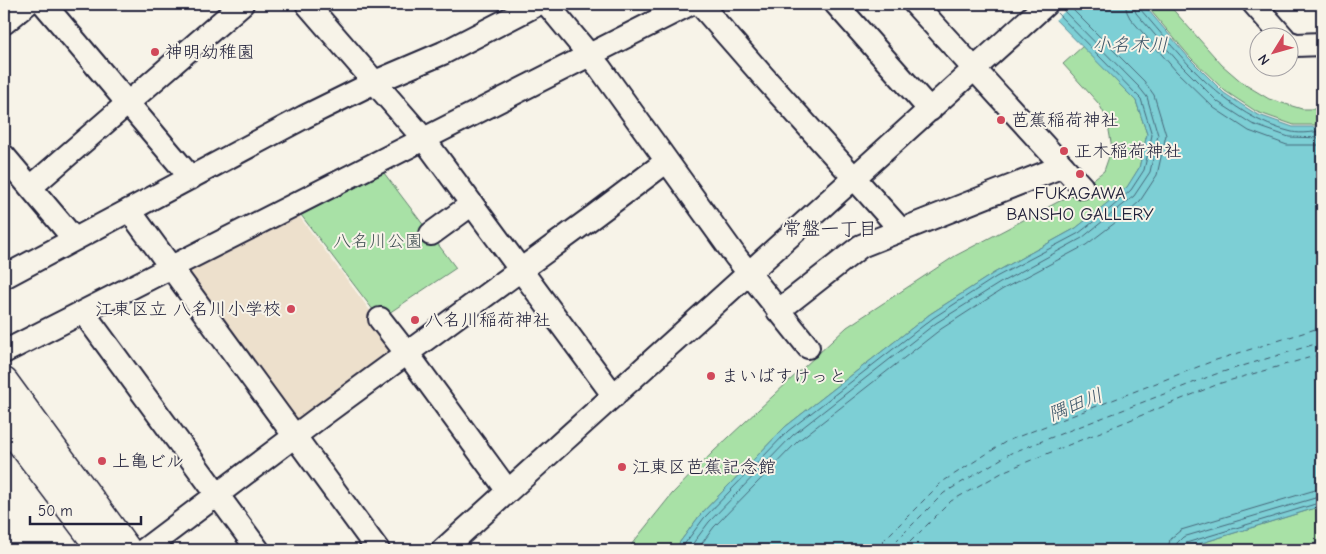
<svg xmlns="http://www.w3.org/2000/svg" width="1326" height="554" viewBox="0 0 1326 554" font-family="'Comic Neue','Klee One',sans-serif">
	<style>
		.built { fill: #ede0cc }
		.green { fill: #a8e1a6; stroke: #658270 }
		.water { fill: #7dcfd5; stroke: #598a97 }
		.pier { fill: #f7f3e8 }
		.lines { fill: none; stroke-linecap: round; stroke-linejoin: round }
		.shore { stroke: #466779; stroke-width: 1 }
		.ferry { stroke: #3d5669; stroke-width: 1; stroke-dasharray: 6 5; stroke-linecap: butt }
		.minor-casing { stroke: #22223b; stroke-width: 26 }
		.major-casing { stroke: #22223b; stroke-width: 31 }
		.minor { stroke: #f7f3e8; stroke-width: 22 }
		.major { stroke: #f7f3e8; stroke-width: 28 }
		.poi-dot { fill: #d1495b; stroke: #f7f3e8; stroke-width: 2 }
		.labels { text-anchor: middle; stroke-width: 4; stroke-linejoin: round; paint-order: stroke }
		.poi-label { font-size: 18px; fill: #22223b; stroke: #f7f3e8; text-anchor: start }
		.park-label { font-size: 18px; fill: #445256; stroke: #f7f3e8 }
		.water-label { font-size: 19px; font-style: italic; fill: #3d5669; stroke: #f7f3e8 }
		.neighbourhood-label { font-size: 19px; fill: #22223b; stroke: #f7f3e8 }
	</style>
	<rect width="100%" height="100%" fill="#f7f3e8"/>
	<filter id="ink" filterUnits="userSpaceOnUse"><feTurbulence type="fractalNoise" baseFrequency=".02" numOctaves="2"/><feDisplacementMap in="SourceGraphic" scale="10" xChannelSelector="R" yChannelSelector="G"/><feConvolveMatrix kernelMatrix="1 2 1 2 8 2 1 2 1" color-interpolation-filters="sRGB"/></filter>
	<g filter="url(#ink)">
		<path class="built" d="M299,216L396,345L294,421L186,273Z"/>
		<path class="green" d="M1145,4H1168L1222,65L1244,84L1269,99L1302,109H1322V125H1294L1257,112L1225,91L1190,57Z
			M1083,46L1136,101L1147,134L1139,168L1127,188L1076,228L994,273L930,314L785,427L700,515L674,550H627L672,494L714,451L847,327L955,256L1075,193L1104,171L1112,148L1107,119L1099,104L1063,64Z
			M384,173L456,268L380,319L301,215Z
			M1322,506V542L1285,550H1179Z"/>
		<path class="water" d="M1040,4H1143L1189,58L1224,93L1256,114L1293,127H1322V506L1179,550H674L700,515L785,427L930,314L994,273L1076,228L1127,187L1139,168L1147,134L1136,101Z"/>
		<path class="pier" d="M1038,4H1073L1054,21Z"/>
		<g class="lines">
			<path class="shore" d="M1125,4L1127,12L1130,18L1176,71L1214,108L1249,131L1287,145H1322
				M1133,4L1136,13L1181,65L1218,102L1252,124L1289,137L1322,138
				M1139,4L1140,9C1182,57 1226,117 1292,132C1301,134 1313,132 1322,131
				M680,550L704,518L788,431L933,318L996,277L1079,233L1111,208L1131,190L1144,170L1152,135L1141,99L1056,12
				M688,550L709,522L793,435L936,323L1000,283L1082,238L1134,196L1150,172L1158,135L1147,97L1139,87L1058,5
				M697,550L714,527L798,441L941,329L1003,289L1086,245L1120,219L1140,201L1157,175L1166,135L1154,95L1144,81L1067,4
				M1168,550L1170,539L1181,530L1322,488
				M1175,550L1177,543L1183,537L1322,496
				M1182,550V546L1186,543L1322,502"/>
			<path class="ferry" d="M874,550L942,482L1007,441L1213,361L1322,327
				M887,550L944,493L1011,453L1216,374L1322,342
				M902,550L951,501L1007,470L1221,383L1322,354"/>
			<g class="minor-casing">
				<path id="minor" d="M44,4L191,178
					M307,4L423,138L614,396
					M547,4L600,68L736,257L808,347
					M700,4L762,75L900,229
					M836,4L930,110
					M915,4L1082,187
					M1254,4L1284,38
					M4,23L27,4
					M1288,42L1296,45L1322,44
					M4,156L74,239
					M31,187L242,4
					M129,210L378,550
					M431,234L472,204
					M4,277L304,117L375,82L443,53L538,4
					M778,311L861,246L1063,166
					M83,312L258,550
					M380,319L401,346
					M4,352L690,4
					M407,353L508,491
					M144,550L320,417L594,216L667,161
					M443,550L1046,4"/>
			</g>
			<g class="major-casing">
				<path id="major" d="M4,382L127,550
					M4,420L102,550"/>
			</g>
			<use href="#minor" class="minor"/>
			<use href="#major" class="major"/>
		</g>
	</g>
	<g class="poi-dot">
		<circle cx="155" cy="52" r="5"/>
		<circle cx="1001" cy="120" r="5"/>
		<circle cx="1064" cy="151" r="5"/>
		<circle cx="1080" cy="174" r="5"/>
		<circle cx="291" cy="309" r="5"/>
		<circle cx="415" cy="320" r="5"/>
		<circle cx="711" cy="376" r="5"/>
		<circle cx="102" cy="461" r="5"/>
		<circle cx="622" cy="467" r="5"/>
	</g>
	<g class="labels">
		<g class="poi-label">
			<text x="165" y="58">神明幼稚園</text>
			<text x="1011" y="126">芭蕉稲荷神社</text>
			<text x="1074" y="157">正木稲荷神社</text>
			<text x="1080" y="199" text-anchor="middle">FUKAGAWA<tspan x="1080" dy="21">BANSHO GALLERY</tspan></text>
			<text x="281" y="315" text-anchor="end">江東区立 八名川小学校</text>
			<text x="425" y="326">八名川稲荷神社</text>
			<text x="721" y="382">まいばすけっと</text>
			<text x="112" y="467">上亀ビル</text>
			<text x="632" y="473">江東区芭蕉記念館</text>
		</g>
		<g class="park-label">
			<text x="378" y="247">八名川公園</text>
		</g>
		<g class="water-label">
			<text x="1130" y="51">小名木川</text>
			<text transform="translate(1075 404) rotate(-22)" y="7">隅田川</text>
		</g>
		<g class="neighbourhood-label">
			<text x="830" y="235">常盤一丁目</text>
		</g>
	</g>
	<rect width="1326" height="554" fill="none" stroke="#f7f3e8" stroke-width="20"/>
	<rect x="10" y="10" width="1306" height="534" fill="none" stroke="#22223b" stroke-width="2" filter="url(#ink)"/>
	<g transform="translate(1274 52) rotate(233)"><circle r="24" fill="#f7f3e8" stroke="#a29fa3"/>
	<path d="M0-4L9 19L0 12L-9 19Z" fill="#d1495b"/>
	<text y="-8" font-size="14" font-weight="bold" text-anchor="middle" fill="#22223b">N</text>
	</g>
	<path d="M30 516v8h111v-8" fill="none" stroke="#22223b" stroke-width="2.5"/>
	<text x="38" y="516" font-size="15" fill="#22223b" stroke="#f7f3e8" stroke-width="4" paint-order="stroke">50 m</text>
</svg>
